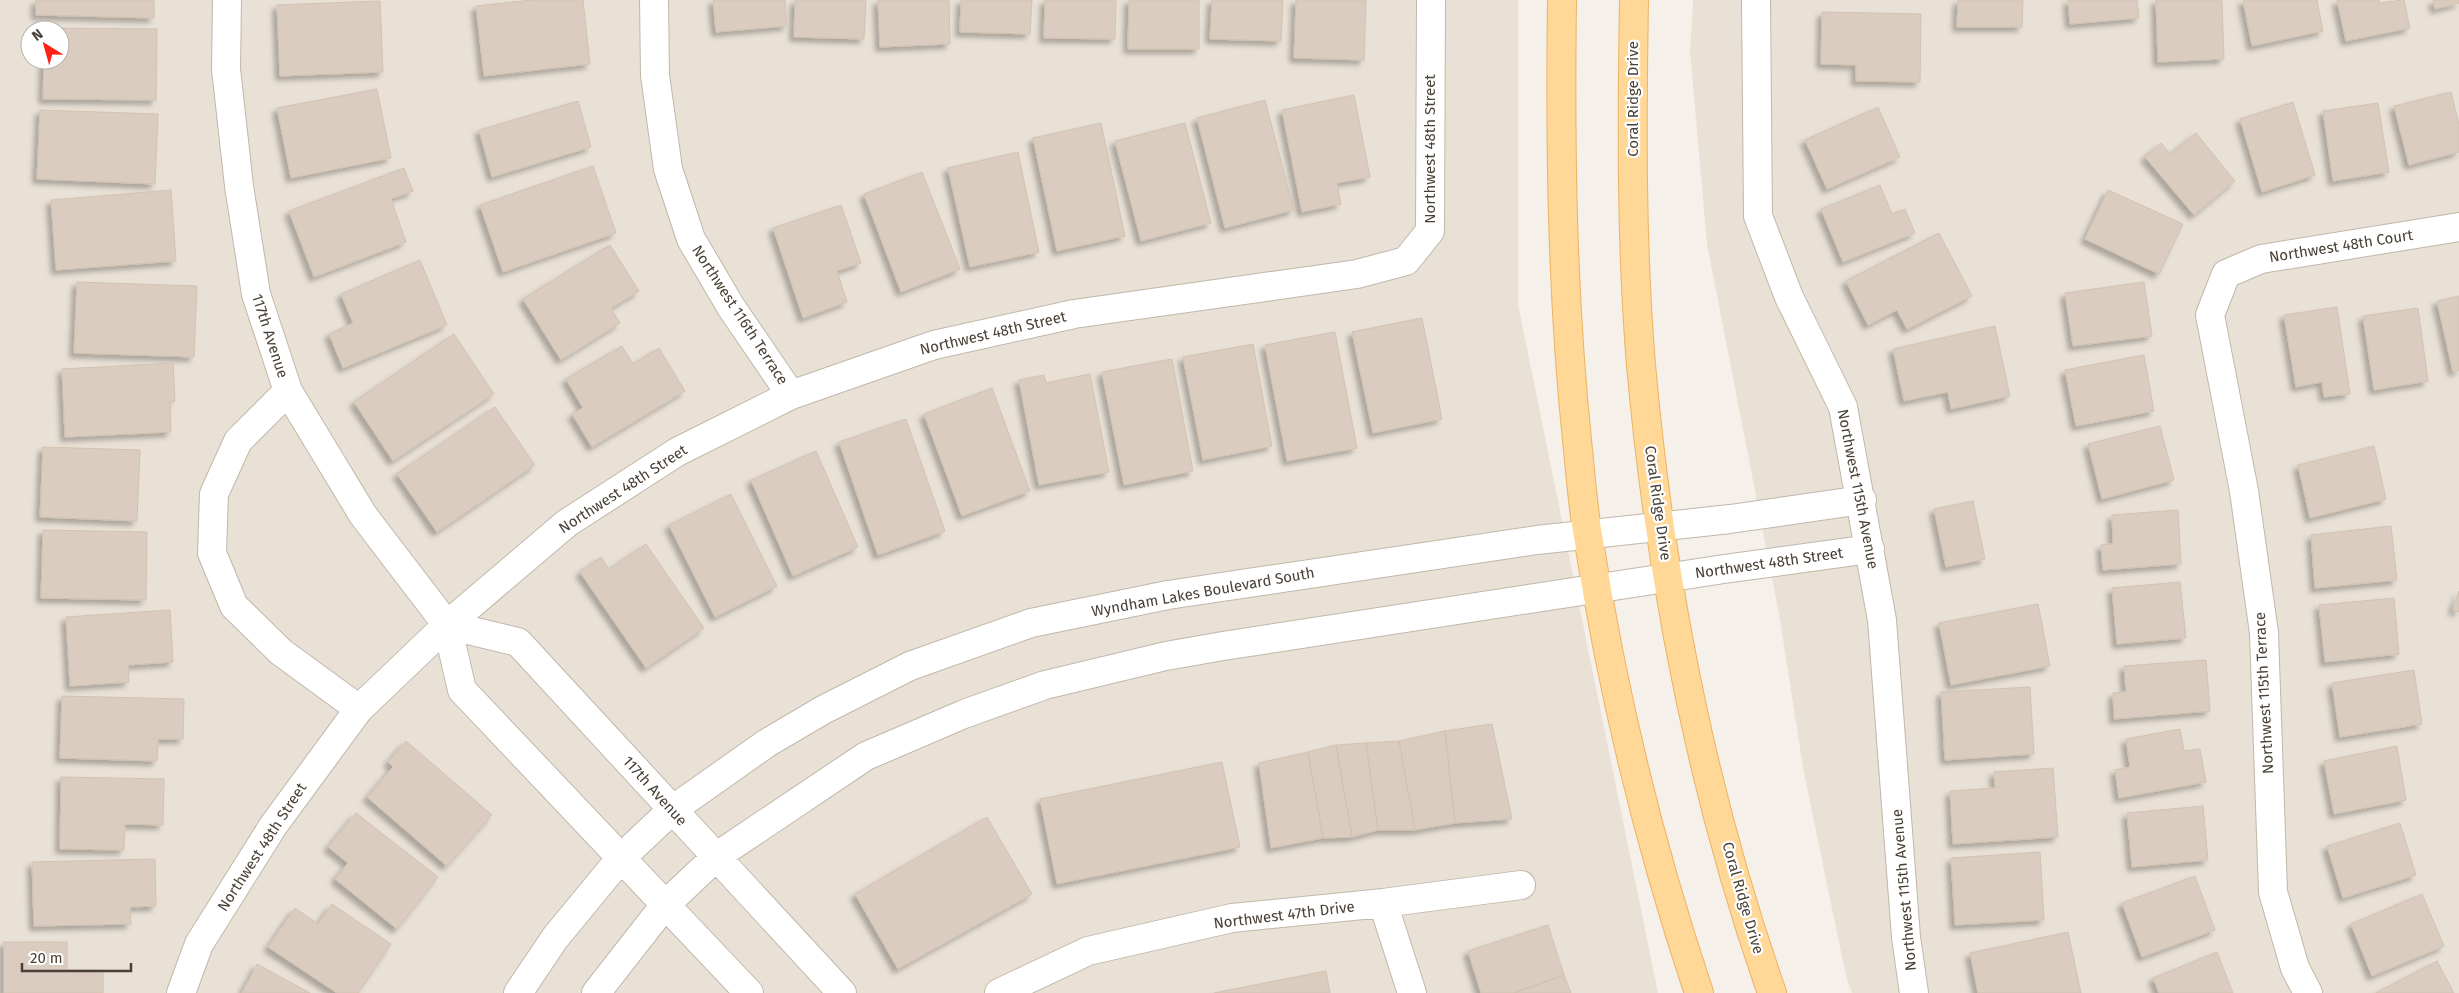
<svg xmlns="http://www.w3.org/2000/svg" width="2459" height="993" viewBox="0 0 2459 993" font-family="'Fira Sans',sans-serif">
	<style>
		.residential { fill: #e9e1d6; fill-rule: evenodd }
		.building { fill: #dacdc0; stroke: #d2c2b0; filter: url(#shadow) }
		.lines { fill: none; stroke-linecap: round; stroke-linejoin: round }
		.minor-casing { stroke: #c1b7aa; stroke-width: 30 }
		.major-casing { stroke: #eab362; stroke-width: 30 }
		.minor { stroke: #fff; stroke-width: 28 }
		.major { stroke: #ffd797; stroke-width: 28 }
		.labels { text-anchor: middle; stroke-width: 4.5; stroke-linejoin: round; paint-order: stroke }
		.street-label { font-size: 15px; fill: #494036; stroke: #fff }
	</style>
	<defs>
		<filter id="shadow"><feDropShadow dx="-4.5" dy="4.5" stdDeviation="2.5" flood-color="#0004"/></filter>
	</defs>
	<rect width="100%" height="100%" fill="#f5f0e9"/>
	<path class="residential" d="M0,0H1518V304L1658,993H0ZM30,30H60V60H30Z
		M1693,0H2459V993H1852L1846,976L1804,773L1779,614L1707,244L1690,51Z"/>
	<path class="building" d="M36,0H154V18L36,15Z
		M531,0H583L590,64L484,76L476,6Z
		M713,0H785L787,26L716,32Z
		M795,0H866L864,39L794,37Z
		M878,0H949L950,44L880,47Z
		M961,0H1032L1030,34L960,32Z
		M1045,0H1116L1115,39L1044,38Z
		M1129,0H1199V49H1128Z
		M1212,0H1283L1281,41L1210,39Z
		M1296,0H1366L1364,60L1294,58Z
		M1958,0H2023L2022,27H1957Z
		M2068,0H2137L2139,18L2070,24Z
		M2156,0H2222L2224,59L2158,62Z
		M2243,0H2317L2323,31L2252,46Z
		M2337,0H2379V3L2404,0L2410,28L2346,41Z
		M2433,0H2459V3L2435,9Z
		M380,1L383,72L280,76L277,5Z
		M1822,12L1921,14L1920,82L1856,81V65L1821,64Z
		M44,28L157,29L156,100L43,99L44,60H60V30Z
		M377,89L391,158L291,178L277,108Z
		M2451,92L2459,125V152L2409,165L2394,106Z
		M1354,95L1370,177L1337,183L1341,204L1302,212L1282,110Z
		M1265,100L1294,210L1225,228L1197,118Z
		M578,101L591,147L492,177L479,130Z
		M2293,102L2315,175L2262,192L2240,119Z
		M2378,103L2389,172L2333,181L2323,111Z
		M1878,107L1900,157L1827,189L1805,140Z
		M40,110L158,114L155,184L37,179Z
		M1101,123L1125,236L1057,251L1033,138Z
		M1185,123L1211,223L1141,241L1115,141Z
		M2196,133L2235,181L2194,215L2145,157L2161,143L2170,154Z
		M1018,152L1039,252L970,267L948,168Z
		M593,166L616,233L503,272L480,205Z
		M404,168L413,191L391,199L406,242L314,277L289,211Z
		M922,172L960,269L901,292L864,194Z
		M1880,185L1892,214L1905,209L1915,233L1843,262L1821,209Z
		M171,190L176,261L56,270L51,200Z
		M2108,190L2183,224L2159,274L2085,239Z
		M841,205L861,263L837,271L847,302L803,318L773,228Z
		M1939,233L1972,296L1907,329L1897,310L1868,325L1846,281Z
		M610,245L639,291L611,308L620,323L561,360L523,299Z
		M420,260L447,325L343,368L329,334L353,323L341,294Z
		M77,282L197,286L194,357L74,353Z
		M2144,282L2152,336L2073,346L2065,293Z
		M2459,296V370L2453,372L2437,301Z
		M2337,307L2350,394L2324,397L2322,382L2296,387L2284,315Z
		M2418,308L2428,381L2374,390L2363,316Z
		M1422,318L1442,419L1373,433L1352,332Z
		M1995,326L2010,396L1951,409L1948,392L1904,401L1893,349Z
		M1335,332L1357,448L1287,461L1265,345Z
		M454,334L494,394L393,461L354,402Z
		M1253,344L1272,446L1203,460L1183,357Z
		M622,346L633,364L659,348L685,391L592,447L572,414L583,408L566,379Z
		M2144,355L2154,411L2076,426L2065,370Z
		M1172,359L1193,471L1124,485L1102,372Z
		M173,363L175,401L170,402L171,432L65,437L62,369Z
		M1090,374L1109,472L1039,485L1019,380L1044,375L1046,383Z
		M992,388L1030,491L962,516L924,414Z
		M495,407L535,465L437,532L397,474Z
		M906,419L945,531L878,555L839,442Z
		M2160,426L2174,480L2102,499L2088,444Z
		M2374,446L2386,499L2310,518L2298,465Z
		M43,447L140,450L137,521L40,517Z
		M816,451L858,547L793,576L751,480Z
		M731,494L777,586L715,617L669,525Z
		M1973,501L1985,559L1946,567L1934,509Z
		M2178,510L2181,564L2103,570L2101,545L2113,544L2112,515Z
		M2391,526L2397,580L2315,588L2311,535Z
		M43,530L147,532L146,600L41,598Z
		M646,544L704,628L646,668L580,572L601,557L609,569Z
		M2180,582L2186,638L2117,644L2112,588Z
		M2459,591V612L2453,610Z
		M2394,598L2399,654L2325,662L2319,605Z
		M2038,604L2050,666L1951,685L1939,623Z
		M170,610L173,662L128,665L129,682L70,686L66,617Z
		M2206,660L2210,711L2114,719L2113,693L2126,692L2124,666Z
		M2414,670L2422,724L2340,737L2332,683Z
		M2030,687L2034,754L1945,760L1941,692Z
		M62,696L184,699L183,739H158L157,761L60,758Z
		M1492,724L1512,819L1455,823L1445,731Z
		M2180,729L2184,751L2200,749L2206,782L2119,798L2115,770L2130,767L2126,739Z
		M1445,731L1455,823L1415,830L1399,741Z
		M406,741L492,815L447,866L367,797L393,767L388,762Z
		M1399,741L1415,830H1378L1366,743Z
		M1366,743L1378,830L1352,837L1336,745Z
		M1336,745L1352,837L1323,838L1308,752Z
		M2397,746L2406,800L2334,814L2324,761Z
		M1308,752L1323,838L1271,848L1259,763Z
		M1222,762L1240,847L1057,884L1040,799Z
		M2053,768L2058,837L1953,844L1950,791L1995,788L1994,772Z
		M61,777L164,779L163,825L125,824L124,850L60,849Z
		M2203,806L2208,860L2132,867L2127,813Z
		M356,813L438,877L397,929L335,879L348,863L328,847Z
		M987,817L1032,894L898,969L855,894Z
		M2400,823L2416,875L2343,898L2327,846Z
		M2040,852L2044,920L1955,925L1951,858Z
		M155,859L156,906L130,907L131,924L34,926L32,862Z
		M2195,876L2215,930L2142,957L2122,903Z
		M2422,894L2444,946L2372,976L2351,924Z
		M332,904L391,944L358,993H337L268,947L295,908L318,924Z
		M1548,925L1564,975L1514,993H1481L1468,951Z
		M2068,932L2081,993H1978L1970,953Z
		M4,942H67V970H103V993H4Z
		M2217,952L2233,993H2159L2153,978Z
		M2437,961L2454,993H2376Z
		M257,964L310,993H242Z
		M1326,971L1330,993H1214Z
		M1564,975L1571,993H1514Z"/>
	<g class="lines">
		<g class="minor-casing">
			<path id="minor" d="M227,0L226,69L239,186L256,294L288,391L363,515L447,625L462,690L749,993
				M654,0L655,75L668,169L691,239L731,307L791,395
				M1756,0L1758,216L1789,297L1843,407L1882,620L1906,937L1914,993
				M288,391L238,441L214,494L212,553L234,606L281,652L359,709
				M447,625L518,642L842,993
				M1383,903L1412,993
				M181,993L199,944L273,826L359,709L447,625L567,523L677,452L791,395L934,345L1074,314L1357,274L1406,261L1430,231L1431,0
				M518,993L555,938L620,859L672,810L767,743L823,710L910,666L1031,623L1168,595L1537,540L1730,519L1862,500
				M596,993L664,906L717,856L866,756L964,714L1045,685L1166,656L1223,646L1724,569L1870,549
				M999,993L1088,951L1232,918L1383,903L1521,885
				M2308,993L2295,968L2273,892L2264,633L2244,491L2210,315L2226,274L2261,259L2459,227"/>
		</g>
		<g class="major-casing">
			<path id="major" d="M1562,0C1560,151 1562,300 1578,450C1581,479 1583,508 1588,536C1612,691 1649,844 1699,993
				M1634,0C1632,122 1631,243 1641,365C1660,577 1701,791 1772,993"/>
		</g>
		<use href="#minor" class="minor"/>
		<use href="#major" class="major"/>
	</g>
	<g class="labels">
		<g class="street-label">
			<text transform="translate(1633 99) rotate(-90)" y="5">Coral Ridge Drive</text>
			<text transform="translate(1430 149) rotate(-90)" y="5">Northwest 48th Street</text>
			<text transform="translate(2341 246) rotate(-9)" y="5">Northwest 48th Court</text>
			<text transform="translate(740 315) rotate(57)" y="5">Northwest 116th Terrace</text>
			<text transform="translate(993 333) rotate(-13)" y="5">Northwest 48th Street</text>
			<text transform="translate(270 336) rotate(72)" y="5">117th Avenue</text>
			<text transform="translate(623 489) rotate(-33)" y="5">Northwest 48th Street</text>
			<text transform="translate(1858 489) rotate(79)" y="5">Northwest 115th Avenue</text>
			<text transform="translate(1658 503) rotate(82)" y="5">Coral Ridge Drive</text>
			<text transform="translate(1769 563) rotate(-8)" y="5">Northwest 48th Street</text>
			<text transform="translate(1203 592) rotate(-10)" y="5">Wyndham Lakes Boulevard South</text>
			<text transform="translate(2264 693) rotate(-93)" y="5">Northwest 115th Terrace</text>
			<text transform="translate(655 791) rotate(48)" y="5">117th Avenue</text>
			<text transform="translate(262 847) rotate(-57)" y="5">Northwest 48th Street</text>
			<text transform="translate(1904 890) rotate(-95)" y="5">Northwest 115th Avenue</text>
			<text transform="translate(1743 898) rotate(74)" y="5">Coral Ridge Drive</text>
			<text transform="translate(1284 915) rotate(-7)" y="5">Northwest 47th Drive</text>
		</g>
	</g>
	<g transform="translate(45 45) rotate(323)"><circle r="24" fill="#ffffff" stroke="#b6b3af"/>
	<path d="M0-4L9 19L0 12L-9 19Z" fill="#ff2115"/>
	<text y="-8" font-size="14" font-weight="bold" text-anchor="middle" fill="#494036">N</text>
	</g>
	<path d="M22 963v8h109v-8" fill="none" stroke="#494036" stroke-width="2.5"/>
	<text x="30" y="963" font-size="15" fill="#494036" stroke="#ffffff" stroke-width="4" paint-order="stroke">20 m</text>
</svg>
